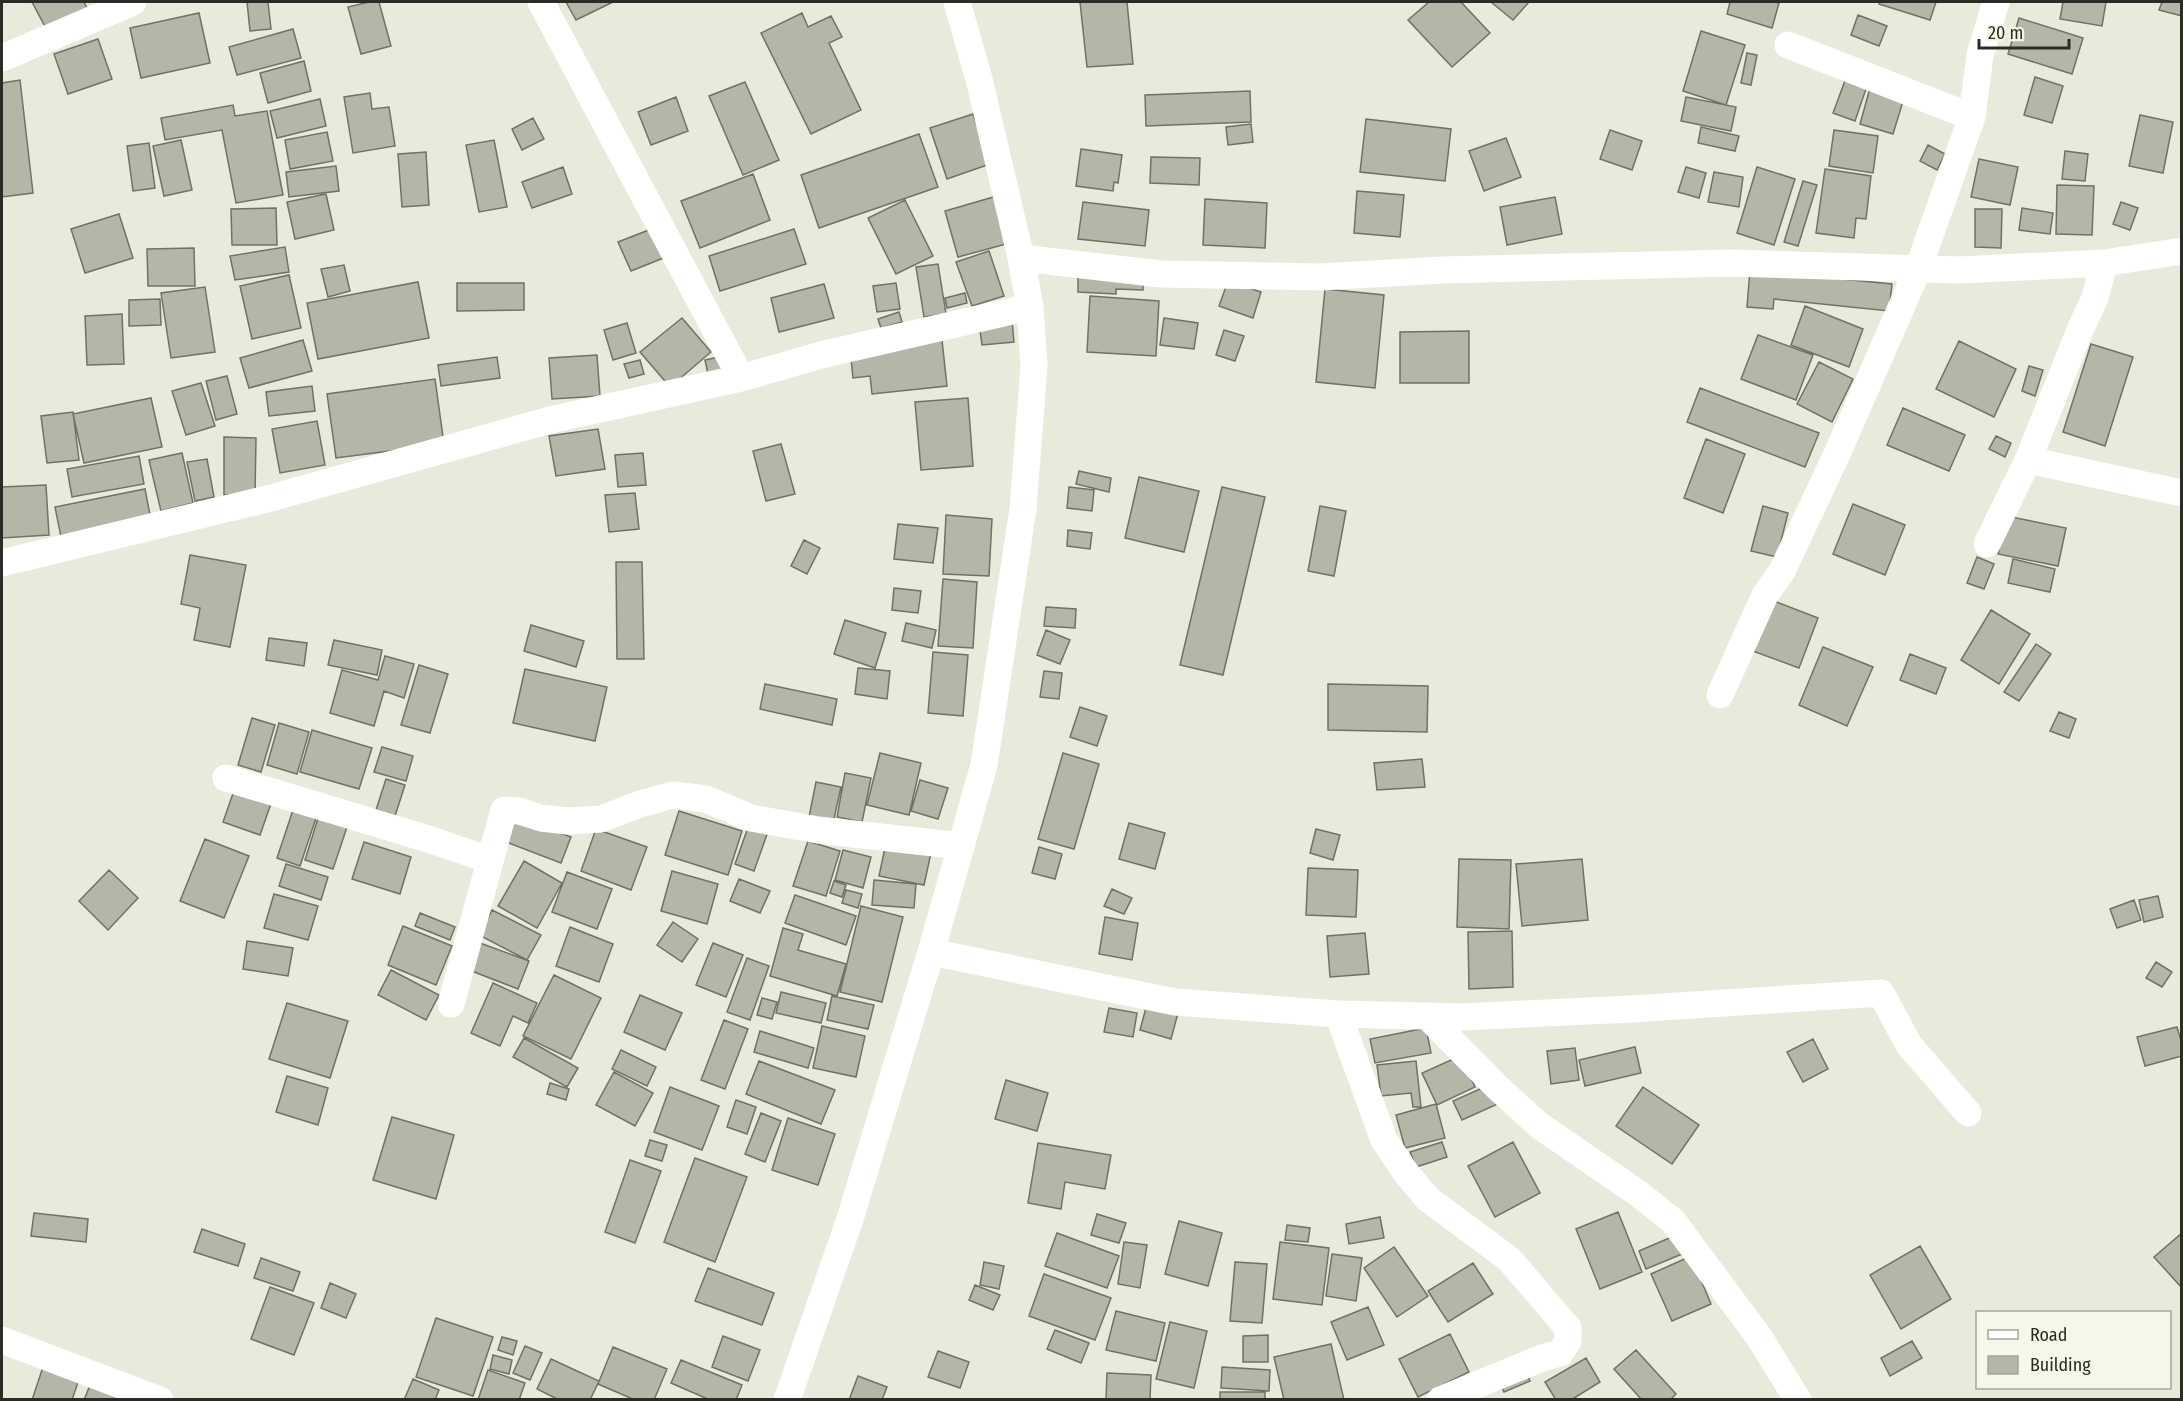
<svg xmlns="http://www.w3.org/2000/svg" width="2183" height="1401" viewBox="0 0 2183 1401" font-family="'Fira Sans Condensed',sans-serif">
	<style>
		.building { fill: #b4b6a8; stroke: #6f7264; stroke-width: 1.5 }
		.lines { fill: none; stroke-linecap: round; stroke-linejoin: round }
		.minor { stroke: #fff; stroke-width: 27 }
	</style>
	<rect width="100%" height="100%" fill="#e8ebdc"/>
	<path class="building" d="M32,2H84L89,12L49,34Z
		M247,2H268L271,29L250,31Z
		M369,2H379L391,46L361,54L348,7Z
		M566,2H613L576,20Z
		M1080,2H1127L1133,64L1087,67Z
		M1429,2H1461L1490,33L1452,67L1408,20Z
		M1491,2H1529L1513,20Z
		M1730,2H1773L1779,3L1772,28L1727,14Z
		M1880,2H1936L1930,20L1879,4Z
		M2063,2H2106L2102,26L2060,19Z
		M2162,2H2182V16L2159,10Z
		M199,13L210,63L141,78L130,28Z
		M802,13L808,27L831,16L842,37L829,43L861,110L811,134L761,33Z
		M1858,15L1887,26L1879,46L1851,35Z
		M2019,18L2083,38L2072,74L2008,54Z
		M293,29L301,58L237,75L229,47Z
		M1701,31L1745,45L1726,105L1683,91Z
		M98,39L112,79L68,94L54,54Z
		M1747,53L1757,55L1751,85L1741,83Z
		M304,61L311,91L268,103L260,73Z
		M2035,77L2063,86L2052,123L2024,115Z
		M1846,78L1867,86L1855,121L1833,113Z
		M20,80L33,193L2,197V83Z
		M745,82L779,160L743,175L709,96Z
		M1870,88L1904,98L1893,134L1860,124Z
		M1250,91L1251,122L1146,126L1145,95Z
		M370,93L372,109L389,107L395,146L353,153L344,97Z
		M676,97L688,131L651,145L638,112Z
		M1686,97L1736,107L1731,131L1681,121Z
		M320,99L326,126L277,138L270,111Z
		M233,105L235,116L267,111L283,195L236,203L222,130L165,140L161,118Z
		M973,114L990,164L947,179L930,128Z
		M2140,115L2173,122L2163,173L2129,166Z
		M533,118L544,139L522,150L512,129Z
		M1366,119L1451,129L1445,181L1360,172Z
		M1251,124L1253,142L1228,145L1226,127Z
		M1701,127L1739,136L1735,151L1698,143Z
		M1610,130L1642,141L1632,170L1600,159Z
		M1834,130L1878,136L1873,173L1829,166Z
		M327,132L333,161L290,169L285,140Z
		M919,134L938,187L819,228L801,175Z
		M1506,138L1521,177L1484,191L1469,151Z
		M181,140L192,190L164,196L153,146Z
		M494,140L507,207L479,212L466,145Z
		M149,143L155,188L133,191L127,146Z
		M1928,145L1945,154L1937,170L1920,161Z
		M1081,149L1122,155L1118,183L1114,182L1113,191L1076,186Z
		M2065,151L2088,154L2085,181L2062,179Z
		M426,152L429,205L402,207L398,154Z
		M1151,157L1200,158L1199,185L1150,183Z
		M1979,159L2018,167L2010,205L1971,197Z
		M336,166L339,191L289,197L286,172Z
		M563,167L572,194L532,208L522,182Z
		M1686,167L1706,173L1699,198L1678,192Z
		M1757,167L1795,179L1774,245L1737,233Z
		M1825,169L1871,176L1866,219L1856,218L1854,238L1816,233Z
		M1714,172L1743,177L1739,207L1708,202Z
		M753,174L770,220L700,248L681,201Z
		M1803,181L1817,185L1798,246L1784,242Z
		M2057,185L2094,186L2092,235L2056,234Z
		M1357,191L1404,195L1400,237L1354,233Z
		M326,194L334,230L295,239L287,202Z
		M997,196L1010,243L958,257L945,211Z
		M1555,197L1562,234L1507,245L1500,207Z
		M1205,199L1267,203L1265,248L1203,245Z
		M905,200L933,256L896,274L868,218Z
		M1083,202L1149,210L1145,246L1078,239Z
		M2121,202L2138,208L2130,230L2113,224Z
		M276,208L277,245H232L231,209Z
		M2022,208L2053,213L2050,234L2019,230Z
		M1975,209H2002L2001,248L1975,247Z
		M119,214L133,258L85,273L71,229Z
		M659,226L671,255L631,271L618,242Z
		M794,229L806,264L720,291L709,256Z
		M285,247L289,272L235,280L230,256Z
		M194,248L195,286H148L147,249Z
		M989,251L1004,296L972,306L956,262Z
		M938,264L946,314L924,317L916,267Z
		M344,265L350,291L328,297L321,269Z
		M1750,270L1892,284L1889,311L1774,299L1773,309L1747,307Z
		M289,275L301,328L252,339L240,286Z
		M1078,275L1143,278V290L1116,289V294L1078,292Z
		M1228,281L1261,292L1253,318L1219,306Z
		M418,282L429,338L318,359L307,303Z
		M457,283H524V310L457,311Z
		M896,283L900,309L877,312L873,286Z
		M824,284L834,318L779,332L771,298Z
		M205,287L215,352L171,358L161,293Z
		M1325,289L1384,295L1375,388L1316,382Z
		M965,293L967,303L947,308L945,298Z
		M1090,296L1159,301L1156,356L1087,352Z
		M160,299L161,325L129,326V300Z
		M1805,306L1863,329L1849,367L1791,345Z
		M899,312L902,322L881,328L878,319Z
		M122,314L124,364L87,365L85,316Z
		M682,318L711,352L670,387L640,352Z
		M1164,318L1198,323L1194,349L1160,345Z
		M1012,320L1014,342L982,345L979,324Z
		M627,323L636,353L613,360L604,330Z
		M1224,330L1244,336L1235,361L1216,355Z
		M1469,331V383H1400V332Z
		M1758,335L1813,355L1796,400L1741,379Z
		M303,340L312,371L249,388L240,358Z
		M942,340L947,386L872,394L870,376L853,378L850,349Z
		M1959,341L2016,369L1994,417L1936,389Z
		M2091,344L2133,357L2105,446L2063,432Z
		M597,355L600,396L552,399L549,358Z
		M497,357L500,378L441,386L438,365Z
		M719,357L722,371L708,374L705,360Z
		M640,360L644,374L629,378L624,364Z
		M1819,362L1853,379L1832,422L1797,404Z
		M2029,366L2043,370L2035,396L2022,391Z
		M227,376L237,414L216,420L206,381Z
		M435,379L444,444L336,458L327,394Z
		M201,383L215,426L186,435L172,391Z
		M312,386L315,411L269,416L266,392Z
		M1700,388L1819,433L1805,467L1687,422Z
		M151,398L162,447L84,463L73,414Z
		M968,398L973,466L921,470L915,402Z
		M1903,408L1965,435L1949,471L1887,445Z
		M73,412L79,460L47,463L41,416Z
		M317,421L325,465L280,473L272,429Z
		M598,429L605,469L556,476L549,436Z
		M1996,436L2011,443L2005,457L1989,449Z
		M224,437L256,438L255,495H224Z
		M1706,439L1745,454L1723,513L1684,498Z
		M781,444L795,494L766,501L753,451Z
		M182,453L193,503L161,511L149,460Z
		M643,453L646,485L618,487L615,455Z
		M139,456L144,484L72,497L67,469Z
		M207,459L214,497L195,501L187,462Z
		M1079,471L1111,478L1109,492L1076,484Z
		M1139,477L1199,491L1184,552L1125,538Z
		M46,485L49,535L2,538V487Z
		M1069,487L1094,490L1092,511L1067,508Z
		M1222,487L1265,497L1223,675L1180,665Z
		M145,489L151,520L61,537L55,507Z
		M635,493L639,529L609,532L605,495Z
		M1853,504L1905,525L1885,575L1833,554Z
		M1320,506L1346,511L1334,576L1308,571Z
		M1763,506L1788,513L1777,557L1751,551Z
		M946,515L992,519L989,576L943,574Z
		M2006,516L2066,528L2058,566L1998,554Z
		M898,524L938,528L933,563L894,559Z
		M1068,530L1092,533L1090,549L1067,546Z
		M804,540L820,548L807,574L791,566Z
		M190,555L246,565L230,647L194,640L200,608L181,604Z
		M1977,557L1994,564L1984,589L1967,583Z
		M2013,559L2055,569L2050,592L2008,583Z
		M616,562H642L644,659H617Z
		M943,579L977,582L973,648L938,646Z
		M894,588L921,591L918,613L892,610Z
		M1769,599L1818,618L1799,668L1750,650Z
		M1046,607L1076,609L1075,628L1044,626Z
		M1991,610L2030,634L1999,684L1961,660Z
		M845,620L886,633L875,668L834,654Z
		M906,623L936,630L932,648L902,641Z
		M531,625L584,641L576,667L524,651Z
		M1046,630L1070,640L1060,664L1037,655Z
		M269,638L307,643L304,666L266,660Z
		M334,640L382,650L377,675L328,665Z
		M2036,644L2051,654L2019,701L2004,692Z
		M1823,647L1873,667L1847,726L1799,705Z
		M933,652L968,655L963,716L928,713Z
		M1910,654L1946,668L1936,694L1900,680Z
		M385,656L414,664L404,698L384,691L374,726L330,713L342,670L378,680Z
		M419,665L448,674L430,733L401,725Z
		M858,668L890,671L887,699L855,694Z
		M525,669L607,687L595,741L513,723Z
		M1044,671L1062,673L1059,699L1040,697Z
		M765,684L837,699L832,725L760,709Z
		M1328,684L1428,686L1427,732L1328,730Z
		M1080,707L1107,716L1097,746L1070,737Z
		M2059,712L2076,719L2069,738L2050,731Z
		M252,718L275,725L261,772L238,765Z
		M279,723L309,732L297,774L267,765Z
		M312,730L372,748L359,789L300,772Z
		M382,747L413,756L406,781L374,772Z
		M880,753L921,763L909,815L867,805Z
		M1063,753L1099,764L1074,849L1038,839Z
		M1422,759L1425,787L1377,790L1374,763Z
		M845,773L871,778L862,822L837,817Z
		M386,779L405,785L395,816L376,810Z
		M920,780L948,788L938,819L911,811Z
		M816,782L841,787L833,823L809,817Z
		M236,785L273,798L260,835L223,822Z
		M293,810L316,818L300,866L277,858Z
		M679,811L742,831L728,875L665,855Z
		M511,814L571,837L561,863L501,840Z
		M318,818L347,827L333,869L305,860Z
		M751,819L770,826L754,871L735,864Z
		M1129,823L1165,833L1155,869L1119,859Z
		M596,829L647,847L631,890L581,871Z
		M1316,829L1340,835L1333,860L1310,853Z
		M205,839L249,856L224,918L180,901Z
		M808,841L840,851L826,896L793,886Z
		M364,842L411,857L400,894L352,879Z
		M886,843L931,853L924,885L879,876Z
		M1039,847L1062,854L1055,879L1032,873Z
		M843,850L871,857L863,888L835,880Z
		M1459,859L1511,860L1509,929L1457,927Z
		M1582,859L1588,920L1522,926L1516,864Z
		M524,861L562,883L537,928L498,906Z
		M286,864L328,877L321,900L279,886Z
		M1308,868L1358,870L1356,917L1306,915Z
		M109,870L138,898L108,930L79,901Z
		M672,871L718,884L707,924L661,911Z
		M567,872L612,889L597,929L552,912Z
		M739,879L770,891L760,913L730,901Z
		M874,880L916,884L914,908L872,905Z
		M834,881L846,885L842,897L830,893Z
		M1112,889L1132,898L1124,914L1104,906Z
		M846,890L862,894L858,908L842,903Z
		M274,894L318,906L308,940L264,928Z
		M795,895L856,916L846,945L785,923Z
		M2158,896L2163,917L2144,922L2139,900Z
		M2134,900L2141,920L2117,928L2110,909Z
		M861,906L903,917L882,1002L840,992Z
		M492,910L541,935L527,960L479,935Z
		M420,913L455,927L450,940L415,926Z
		M1105,917L1138,923L1132,960L1099,954Z
		M673,922L698,939L682,962L657,945Z
		M403,926L452,946L436,985L388,965Z
		M570,927L613,944L599,982L556,966Z
		M783,928L803,934L798,950L846,964L837,996L770,976Z
		M1512,931L1513,987L1469,989L1468,932Z
		M1365,933L1369,974L1330,977L1327,936Z
		M247,941L293,948L288,976L243,969Z
		M480,943L529,961L518,989L469,970Z
		M713,943L743,955L726,997L696,985Z
		M747,958L769,966L750,1020L727,1012Z
		M2156,962L2172,972L2162,987L2146,978Z
		M391,970L439,995L426,1020L378,995Z
		M554,975L601,998L571,1059L523,1036Z
		M493,983L537,1003L528,1023L513,1016L500,1046L471,1033Z
		M781,992L826,1003L821,1023L776,1013Z
		M640,995L682,1013L665,1050L624,1032Z
		M832,996L874,1005L868,1029L827,1020Z
		M762,998L777,1002L772,1019L757,1015Z
		M287,1003L348,1021L330,1078L269,1059Z
		M1147,1004L1178,1013L1171,1039L1140,1030Z
		M1109,1008L1137,1013L1133,1037L1104,1032Z
		M724,1020L748,1029L725,1089L701,1080Z
		M822,1026L865,1036L856,1077L813,1068Z
		M2177,1027L2182,1044V1056L2145,1066L2137,1037Z
		M1426,1028L1431,1053L1375,1063L1370,1039Z
		M760,1031L814,1048L808,1068L754,1052Z
		M524,1038L578,1068L567,1087L513,1057Z
		M1813,1039L1828,1069L1803,1082L1787,1052Z
		M1635,1047L1641,1073L1585,1086L1579,1060Z
		M1575,1048L1579,1080L1551,1084L1547,1051Z
		M621,1050L656,1067L647,1086L612,1069Z
		M1460,1056L1475,1087L1437,1105L1422,1073Z
		M759,1061L835,1090L821,1124L746,1094Z
		M1416,1061L1421,1107H1413L1411,1093L1381,1096L1377,1065Z
		M614,1072L653,1093L635,1126L596,1105Z
		M287,1076L328,1088L318,1125L276,1112Z
		M1006,1080L1048,1093L1037,1131L995,1119Z
		M550,1083L569,1089L566,1100L547,1094Z
		M1491,1084L1500,1103L1462,1120L1453,1101Z
		M670,1087L719,1106L702,1150L654,1132Z
		M1643,1087L1699,1125L1672,1164L1616,1126Z
		M736,1100L756,1107L747,1134L727,1127Z
		M1436,1104L1445,1138L1405,1148L1396,1115Z
		M761,1113L781,1121L765,1162L745,1154Z
		M392,1117L454,1135L436,1199L373,1180Z
		M788,1118L835,1134L818,1185L772,1170Z
		M650,1140L667,1145L662,1161L645,1156Z
		M1442,1142L1447,1157L1416,1167L1410,1152Z
		M1513,1142L1540,1193L1495,1217L1468,1166Z
		M1038,1143L1111,1155L1105,1189L1065,1182L1061,1209L1028,1203Z
		M695,1158L747,1177L715,1262L664,1242Z
		M630,1160L661,1171L635,1243L605,1232Z
		M1618,1212L1642,1272L1600,1289L1576,1229Z
		M34,1213L88,1219L86,1242L31,1236Z
		M1097,1214L1126,1223L1119,1243L1091,1235Z
		M1380,1217L1384,1238L1349,1244L1346,1224Z
		M1179,1221L1222,1233L1208,1286L1165,1274Z
		M1287,1225L1310,1228L1308,1242L1285,1240Z
		M202,1229L245,1244L238,1266L194,1252Z
		M1057,1233L1119,1256L1107,1288L1045,1266Z
		M2182,1233V1288L2154,1257Z
		M1674,1236L1682,1254L1646,1269L1639,1251Z
		M1124,1242L1147,1245L1140,1288L1118,1284Z
		M1280,1242L1329,1248L1322,1305L1273,1299Z
		M1920,1246L1951,1299L1901,1329L1870,1275Z
		M1394,1247L1428,1296L1397,1317L1364,1268Z
		M1332,1254L1362,1258L1356,1301L1326,1296Z
		M1691,1256L1711,1304L1672,1321L1651,1274Z
		M261,1258L300,1272L293,1291L254,1278Z
		M984,1262L1004,1266L999,1289L980,1285Z
		M1235,1262L1267,1264L1262,1323L1230,1321Z
		M1473,1263L1493,1294L1448,1322L1428,1291Z
		M708,1268L774,1293L762,1325L695,1301Z
		M1044,1274L1111,1298L1095,1340L1029,1316Z
		M330,1283L356,1294L346,1318L321,1308Z
		M975,1285L1000,1295L993,1310L969,1300Z
		M270,1287L314,1303L294,1355L251,1339Z
		M1368,1307L1384,1345L1347,1360L1331,1322Z
		M1116,1311L1165,1323L1156,1361L1106,1350Z
		M436,1318L493,1337L473,1396L416,1377Z
		M1170,1322L1207,1331L1194,1388L1156,1379Z
		M1055,1330L1089,1343L1081,1363L1047,1349Z
		M1450,1334L1469,1372L1418,1397L1399,1359Z
		M1268,1335V1362H1243V1336Z
		M723,1336L760,1350L748,1381L712,1367Z
		M502,1337L517,1341L513,1355L498,1350Z
		M1912,1341L1922,1358L1890,1376L1881,1358Z
		M1331,1344L1344,1400H1284L1274,1357Z
		M525,1346L542,1353L530,1380L513,1373Z
		M613,1347L667,1369L654,1400H635L598,1384Z
		M1636,1350L1676,1394L1670,1400H1642L1614,1369Z
		M938,1351L969,1362L960,1388L928,1377Z
		M493,1355L512,1360L509,1374L490,1369Z
		M1586,1358L1600,1382L1571,1400H1556L1545,1382Z
		M551,1359L599,1381L590,1400H559L537,1389Z
		M681,1360L742,1385L736,1400H710L671,1383Z
		M44,1364L80,1376L72,1400H32Z
		M1523,1366L1530,1381L1504,1392L1497,1378Z
		M1222,1367L1270,1370L1269,1391L1221,1388Z
		M488,1370L525,1383L519,1400H478Z
		M1107,1373L1151,1375L1150,1400H1106Z
		M858,1376L887,1387L882,1400H849Z
		M413,1379L439,1390L435,1400H404Z
		M90,1385L124,1400H84Z
		M1220,1392H1265V1400H1220Z"/>
	<g class="lines">
		<path class="minor" d="M541,2L741,378
			M1788,45L1972,117
			M2,58L133,2
			M1021,258L1161,274L1321,277L1441,270L1732,263L1959,270L2104,263L2095,298L2080,330L2028,460L1987,544
			M2104,263L2182,251
			M2028,460L2182,493
			M2,563L271,498L550,420L741,378L821,355L1030,307
			M1720,695L1765,595L1782,571L1837,454L1918,269L1972,117L1980,55L1996,2
			M226,778L428,839L490,860
			M931,952L1175,1002L1338,1014L1462,1017L1631,1009L1881,993L1909,1045L1968,1113
			M451,1004L504,810L519,811L541,818L567,821L601,819L640,804L673,795L706,799L751,818L818,830L961,846
			M1338,1014L1384,1140L1406,1173L1428,1199L1509,1259L1568,1328V1341L1560,1353L1542,1358L1440,1400
			M1427,1016L1498,1088L1540,1126L1639,1194L1673,1221L1759,1337L1798,1400
			M2,1340L160,1400
			M787,1400L850,1219L931,952L984,765L1023,509L1034,366L1030,307L1021,258L979,79L957,2"/>
	</g>
	<rect width="2183" height="1401" fill="none" stroke="#2b2c26" stroke-width="6"/>
	<rect x="1976" y="1311" width="195" height="78" fill="#f5f8e9" stroke="#a4a69b" stroke-width="1.5"/>
	<rect x="1988" y="1330" width="30" height="9" fill="#ffffff" stroke="#a4a69b" stroke-width="1.5"/>
	<text x="2030" y="1341" font-size="18" fill="#2b2c26">Road</text>
	<rect x="1988" y="1356" width="30" height="18" fill="#b4b6a8" stroke="#a4a69b" stroke-width="1.5"/>
	<text x="2030" y="1371" font-size="18" fill="#2b2c26">Building</text>
	<path d="M1979 39v9h90v-9" fill="none" stroke="#2b2c26" stroke-width="3"/>
	<text x="1988" y="39" font-size="18" fill="#2b2c26" stroke="#f5f8e9" stroke-width="4.5" paint-order="stroke">20 m</text>
</svg>
